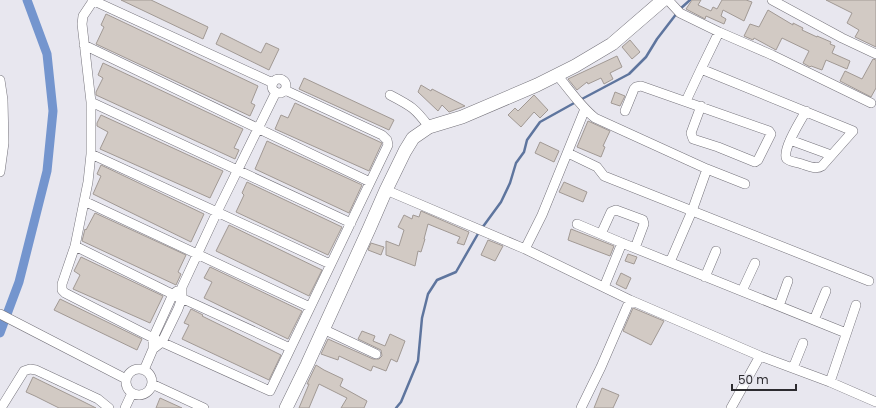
<svg xmlns="http://www.w3.org/2000/svg" width="876" height="408" viewBox="0 0 876 408" font-family="Poppins,sans-serif">
	<style>
		.lines { fill: none; stroke-linecap: round; stroke-linejoin: round }
		.stream { stroke: #5e759e; stroke-width: 2.5 }
		.canal { stroke: #7495ce; stroke-width: 9 }
		.building { fill: #d2cac4; stroke: #a19994 }
		.street-casing { stroke: #75737b; stroke-width: 10 }
		.secondary-casing { stroke: #75737b; stroke-width: 14 }
		.street { stroke: #fff; stroke-width: 9 }
		.secondary { stroke: #fff; stroke-width: 13 }
	</style>
	<rect width="100%" height="100%" fill="#e8e7ef"/>
	<g class="lines">
		<path class="stream" d="M680,9L690,0
			M580,100L629,74L646,57L657,39L677,13
			M482,228L501,202L510,183L516,163L524,152L527,140L540,122L576,102
			M396,408L401,402L418,361L422,318L428,294L437,280L456,272L479,232"/>
		<path class="canal" d="M0,333L19,282L47,171L53,111L47,54L27,0"/>
	</g>
	<path class="building" d="M121,0H151L208,27L203,39Z
		M692,0H701L698,5L711,11L713,7L717,9L722,0H746L752,2L744,21L723,10L721,16L726,19L724,24L706,16L705,19L686,9Z
		M826,0H876V47L855,37L859,30L847,23L852,13Z
		M768,10L793,25V23L803,28L802,30L817,37V36L831,42L830,44L835,46L832,53L850,61L847,69L826,60L822,70L811,66L810,67L803,63L809,51L782,38L776,50L754,38L753,40L744,36L750,24L759,27Z
		M106,14L258,86L251,103L255,105L250,116L96,44L104,27L101,25Z
		M221,33L261,53L266,43L279,49L269,70L216,44Z
		M630,40L640,52L632,59L622,47Z
		M617,56L622,67L610,73L613,79L604,84L601,78L588,84L587,82L577,90L568,79Z
		M873,59L876,60V88L871,97L840,81L845,71L862,79Z
		M103,63L243,129L234,148L239,150L235,159L96,95V92L103,78L98,75Z
		M304,78L394,120L389,130L299,89Z
		M421,85L431,91L432,89L465,106L449,112L442,105L438,111L418,92Z
		M615,92L625,96L620,106L611,103Z
		M534,95L548,110L540,118L534,112L521,127L508,115L515,108L518,111Z
		M295,103L382,143L369,171L275,129L281,115L288,118Z
		M101,115L223,171L210,198L100,149L108,132L97,126V123Z
		M588,121L610,131L603,146L605,147L601,157L577,147Z
		M267,141L362,185L349,213L255,169Z
		M540,142L559,151L554,162L535,153Z
		M101,165L204,214L191,242L93,194L101,176L97,174Z
		M247,182L342,227L328,255L236,212L244,195L242,193Z
		M564,182L587,192L583,202L559,192Z
		M421,211L469,232L464,245L457,243L460,237L428,224L424,239H425L421,252L418,251L415,266L386,255V241L399,246L404,230L398,227L404,215L412,219L413,215L419,217Z
		M95,213L186,255L178,272L181,274L176,285L82,241L85,229L86,230Z
		M229,225L322,270L309,296L216,251Z
		M571,229L614,246L610,256L568,240Z
		M488,240L503,246L495,261L481,255Z
		M371,243L384,247L381,255L368,250Z
		M628,254L637,257L634,264L625,261Z
		M81,257L163,296L150,323L73,289L80,275L74,271Z
		M210,267L302,311L288,339L204,298L212,282L204,278Z
		M621,273L631,278L626,289L616,284Z
		M60,299L142,339L137,350L54,310Z
		M633,308L664,321L651,345L623,331Z
		M191,309L203,315L202,316L281,355L269,380L182,339L189,325L184,323Z
		M362,331L375,336L373,341L385,346L390,334L405,341L397,362L391,359L386,371L373,366L371,371L339,356L338,360L321,354L328,339L373,359H379L382,356L381,350L358,339Z
		M316,365L324,370L343,379L340,386L367,401L364,408H341L347,398L319,384L309,408H299L309,384H307Z
		M33,377L78,399L96,408H59L35,396L26,392Z
		M602,388L619,395L613,408H594Z
		M160,398L182,408H156Z"/>
	<g class="lines">
		<g class="street-casing">
			<path id="street" d="M92,0L273,83
				M668,0L680,13L719,32L772,55L871,103
				M772,0L842,38L876,54
				M93,1L83,16L82,24L91,102V154L88,182L75,246L62,284V290L65,293L157,340L270,391L388,145L387,140L382,135L285,90
				M84,45L370,182
				M701,69L853,131L822,166C816,170 808,166 802,164C797,162 790,162 787,159C780,153 802,118 806,111
				M557,75C569,89 581,107 595,118L707,169
				M272 86a7 7 0 1 1 14 0a7 7 0 1 1-14 0Z
				M0,80L3,100L4,143L0,172
				M390,95C411,106 415,108 429,127
				M686,101L701,69L719,32
				M91,102L351,223
				M625,111L634,89L636,87L641,86L769,131L771,134L758,160L755,162L718,147L693,139L691,133L701,106
				M790,140L831,155
				M568,153L597,167L604,176L869,281
				M91,154L330,264
				M386,190L525,249L630,300L760,356L830,382L876,402
				M84,201L310,307
				M577,224L622,243L846,333
				M601,234L611,212L616,210L643,220L644,224L635,248
				M75,246L166,291L290,348
				M525,249L542,215L585,109
				M670,262L692,211L707,169L745,184
				M705,277L716,251
				M604,287L622,243
				M742,291L755,263
				M779,306L788,281
				M0,314L126,379
				M814,320L826,291
				M323,329L376,354
				M153,349L162,342L178,309L182,298V287L217,212L276,92
				M793,368L803,343
				M126 382a13 13 0 1 1 26 0a13 13 0 1 1-26 0Z
				M144,370L153,349V338L173,294L177,291
				M830,382L856,305
				M152,384L204,408
				M1,408L24,371L30,369L36,370L98,399L109,408
				M125,408L132,393
				M581,408L601,367L630,300
				M731,408L760,356"/>
		</g>
		<g class="secondary-casing">
			<path id="secondary" d="M286,408L307,365L369,229L386,190L405,151L413,138L429,127L462,117L537,85L575,66L612,44L663,0"/>
		</g>
		<use href="#street" class="street"/>
		<use href="#secondary" class="secondary"/>
	</g>
	<path d="M732 384v6h64v-6" fill="none" stroke="#2c2b2f" stroke-width="2"/>
	<text x="738" y="384" font-size="12" fill="#2c2b2f" stroke="#e8e7ef" stroke-width="3" paint-order="stroke">50 m</text>
</svg>
